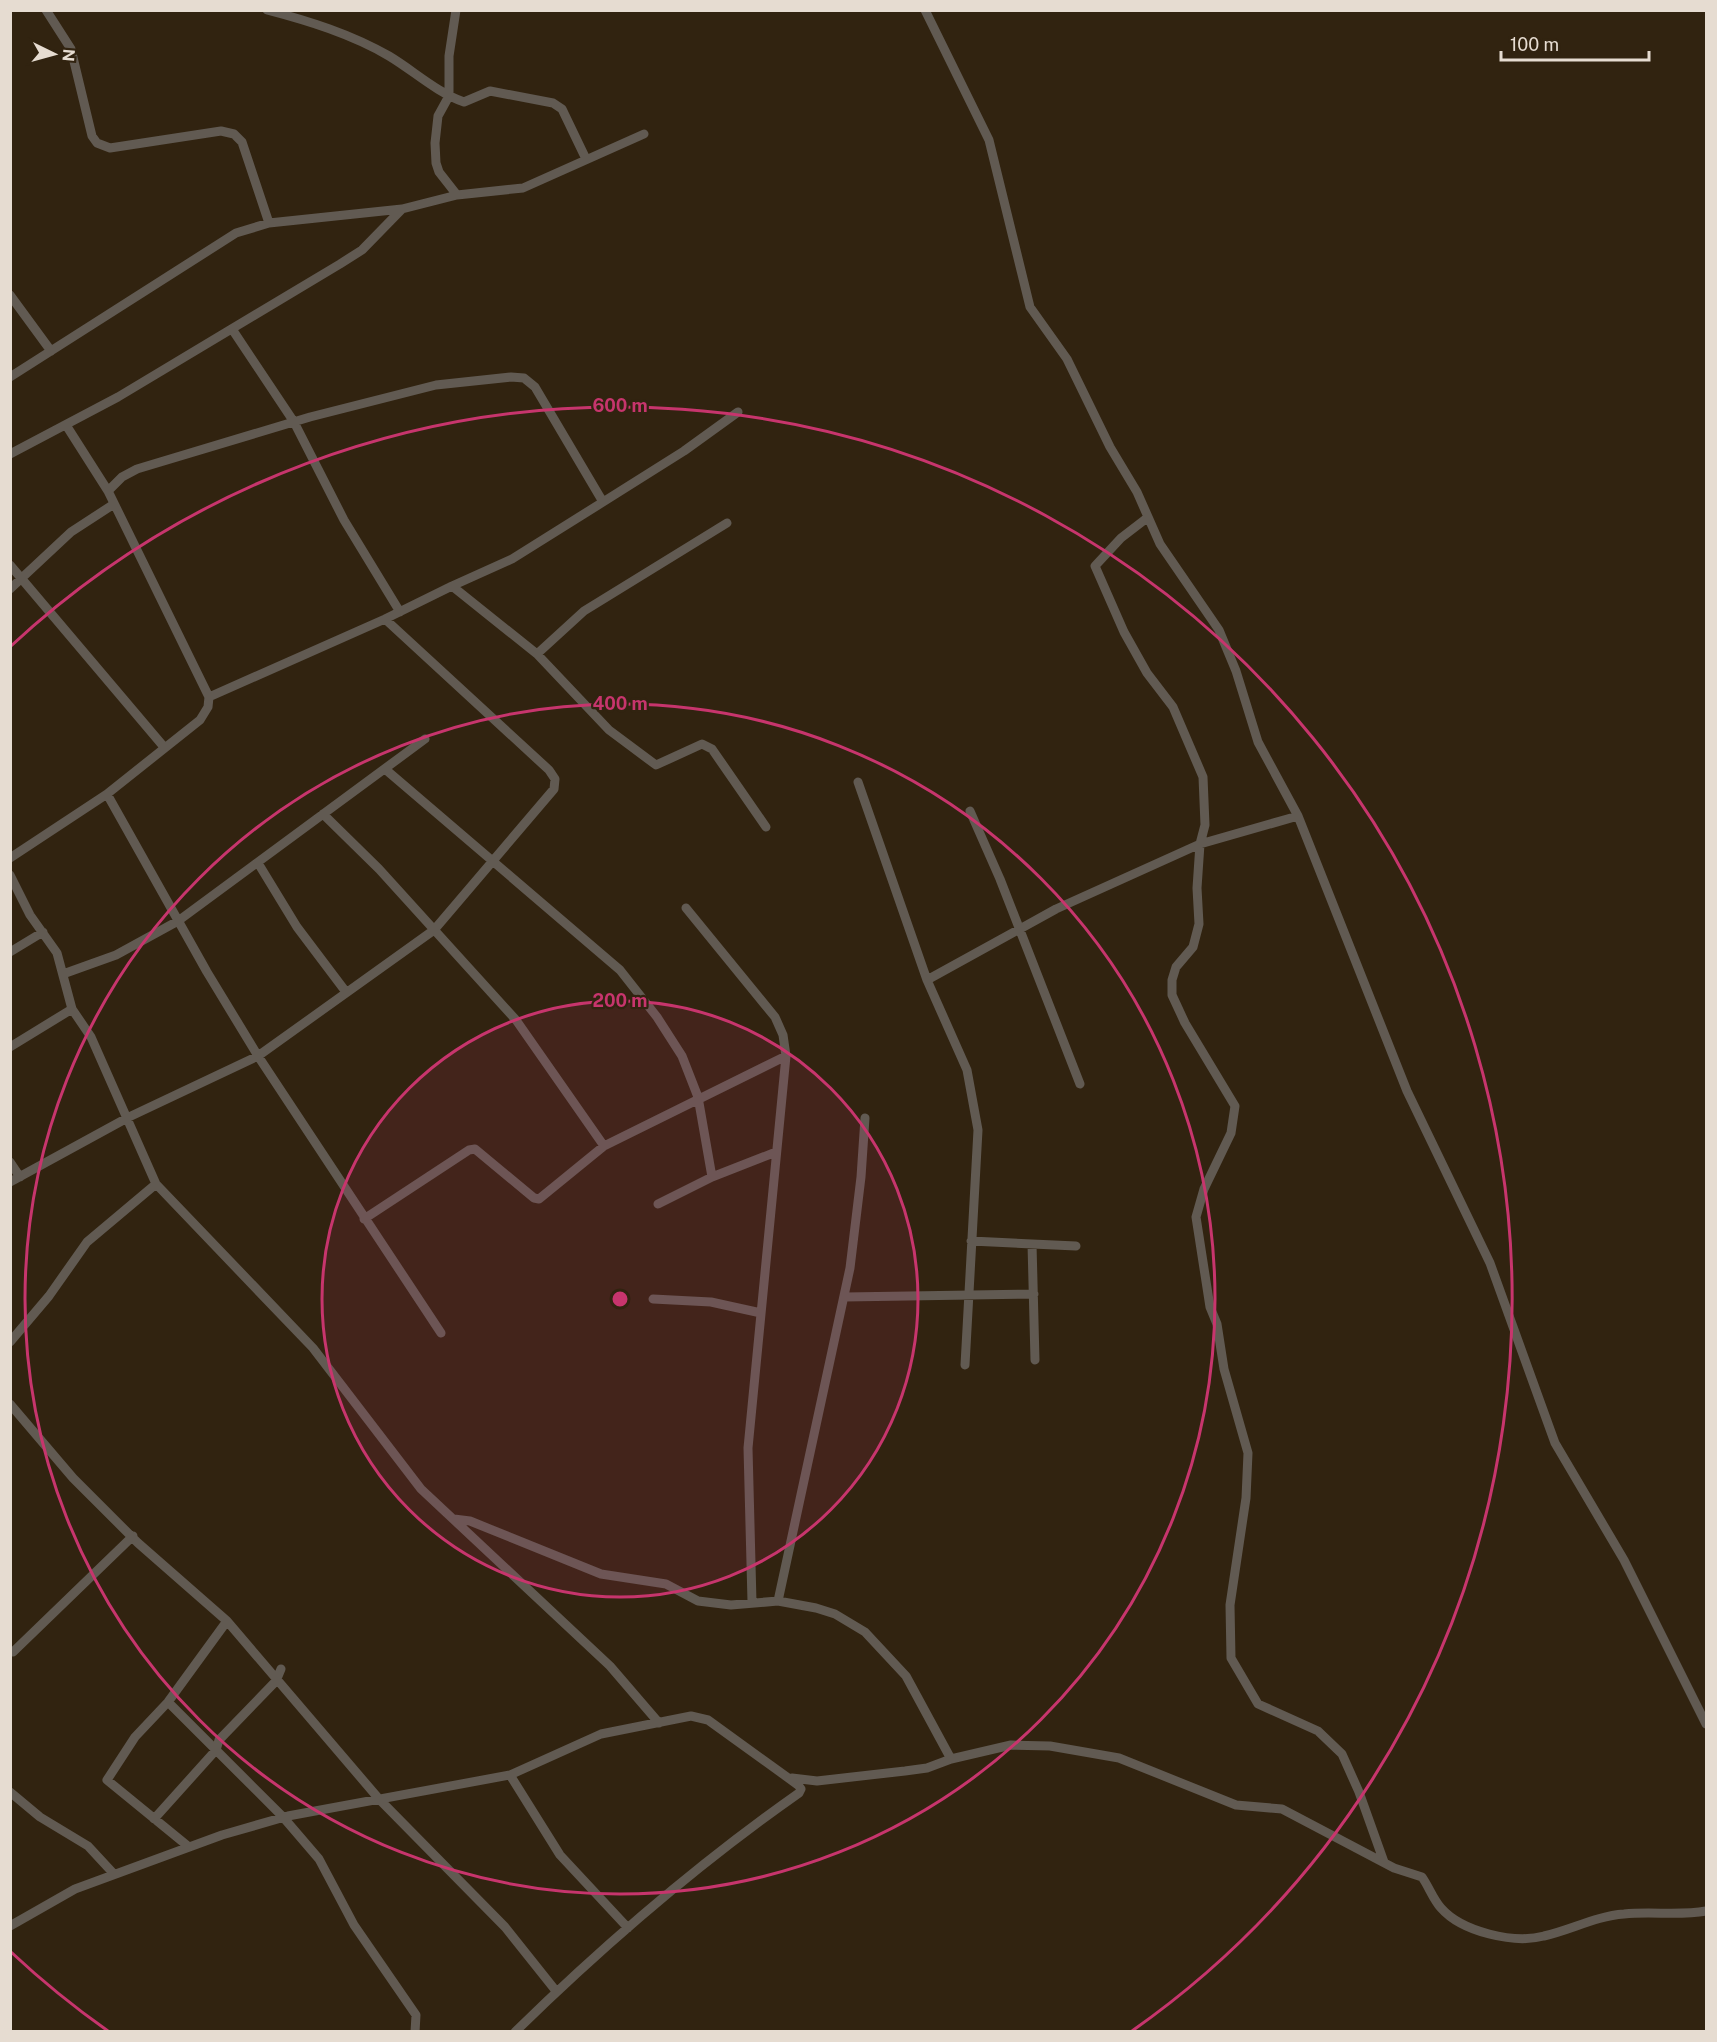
<svg xmlns="http://www.w3.org/2000/svg" width="1717" height="2042" viewBox="0 0 1717 2042" font-family="'Public Sans',sans-serif">
	<style>
		.lines { fill: none; stroke-linecap: round; stroke-linejoin: round }
		.minor { stroke: #615a52; stroke-width: 9 }
		.ring { fill: none; stroke: #c7356d; stroke-width: 3 }
		.centre { fill: #c7356d; stroke: #312310; stroke-width: 3 }
		.ring-label { font-size: 18px; text-anchor: middle; font-weight: bold; fill: #c7356d; stroke: #312310; stroke-width: 4.5; stroke-linejoin: round; paint-order: stroke }
	</style>
	<rect width="100%" height="100%" fill="#312310"/>
	<g class="lines">
		<path class="minor" d="M46,10L71,49L92,136L97,143L110,148L221,131L234,134L242,142L269,223
			M267,10C309,21 351,34 389,56C414,71 436,92 464,102L490,91L553,103L562,109L586,159
			M456,10L449,56V96L438,116L435,143L436,163L439,172L457,195
			M925,10L989,140L1030,307L1067,359L1110,447L1137,492L1160,544L1219,630L1236,671L1258,742L1298,816L1407,1091L1490,1263L1555,1443L1624,1560L1706,1724
			M10,295L51,351
			M232,329L294,422L344,520L400,612
			M10,377L236,233L269,223L402,209
			M10,454L118,397L340,264L362,250L402,209L457,195L523,188L644,134
			M108,491L122,477L137,469L310,417L436,385L511,377L524,378L535,387L603,502L684,451L738,412
			M1147,518L1121,538L1095,566L1124,632L1147,673L1173,707L1203,777L1205,825L1200,844L1197,888L1199,924L1193,947L1176,967L1172,980V995L1185,1023L1235,1106L1231,1133L1204,1189L1196,1217L1210,1307L1217,1324L1224,1369L1248,1453L1246,1498L1230,1605L1231,1658L1258,1704L1318,1731L1342,1754L1359,1792L1384,1862
			M10,565L164,747
			M452,586L512,559L603,502
			M10,589L71,532L114,504
			M537,654L609,730L656,765L702,744L712,749L766,827
			M209,697L385,619L452,586L537,654L584,611L727,523
			M385,769L620,970L657,1017L682,1056L698,1097L712,1177
			M858,782L927,980L967,1070L978,1130L965,1365
			M107,794L207,972L258,1056L441,1333
			M970,811L1000,879L1080,1084
			M323,814L379,869L516,1020L604,1146
			M10,858L107,794L200,720L208,707L209,697L108,491L66,425
			M258,863L297,927L346,992
			M10,875L30,915L57,953L72,1009L91,1037L156,1184L313,1348L421,1489L610,1666L659,1723
			M686,908L775,1017L783,1035L786,1056L748,1448L752,1602
			M10,952L43,932
			M63,974L116,955L178,921L425,739
			M927,980L1056,909L1200,844L1298,816
			M10,1047L72,1009
			M10,1162L20,1177
			M10,1182L129,1117L258,1056L434,930L554,789L555,779L549,770L385,619
			M658,1204L712,1177L776,1152
			M364,1219L469,1150L475,1149L534,1198L539,1199L604,1146L786,1056
			M971,1241L1076,1246
			M1032,1244L1035,1360
			M845,1297L1034,1294
			M653,1299L711,1302L761,1313
			M10,1342L49,1296L87,1242L156,1184
			M10,1404L73,1478L138,1543L227,1621L379,1799L505,1927L556,1991
			M454,1519L470,1521L601,1574L666,1584L698,1601L731,1605L778,1601L816,1608L835,1614L865,1632L906,1676L951,1759
			M778,1601L850,1268L861,1177L865,1118
			M13,1652L133,1536
			M168,1702L283,1817L319,1859L354,1925L416,2015L415,2032
			M510,1775L560,1855L628,1928
			M792,1778L817,1781L905,1771L927,1768L951,1759L1011,1745L1050,1746L1119,1758L1236,1805L1282,1809L1394,1868L1422,1877C1429,1887 1433,1899 1441,1908C1462,1932 1514,1944 1544,1936C1571,1930 1596,1916 1624,1914C1652,1911 1679,1916 1706,1911
			M10,1792L40,1817L88,1846L113,1873
			M154,1819L216,1750L219,1740L276,1681L281,1669
			M189,1847L107,1780L135,1737L168,1702L227,1621
			M10,1926L75,1889L222,1835L288,1816L510,1775L601,1734L691,1716L708,1720L798,1785L801,1789L799,1793C698,1864 604,1945 515,2032"/>
	</g>
	<circle cx="620" cy="1299" r="298" fill="#c7356d" fill-opacity=".12"/>
	<g class="ring">
		<circle cx="620" cy="1299" r="298"/>
		<circle cx="620" cy="1299" r="595"/>
		<path d="M108 2031A893 893 0 0 1 11 1952M11 646A893 893 0 1 1 1132 2031"/>
	</g>
	<circle cx="620" cy="1299" r="9" class="centre"/>
	<g class="ring-label">
		<text x="620" y="412">600 m</text>
		<text x="620" y="710">400 m</text>
		<text x="620" y="1007">200 m</text>
	</g>
	<rect width="1717" height="2042" fill="none" stroke="#e6dcd1" stroke-width="24"/>
	<g transform="translate(54 54) rotate(95)" stroke="#312310" stroke-width="4.5" paint-order="stroke">
	<path d="M0-4.5L10 22L0 15L-10 22Z" fill="#e6dcd1"/>
	<text y="-9" font-size="16" font-weight="bold" text-anchor="middle" fill="#e6dcd1">N</text>
	</g>
	<path d="M1501 51v9h148v-9" fill="none" stroke="#e6dcd1" stroke-width="3"/>
	<text x="1510" y="51" font-size="18" fill="#e6dcd1" stroke="#312310" stroke-width="4.5" paint-order="stroke">100 m</text>
</svg>
